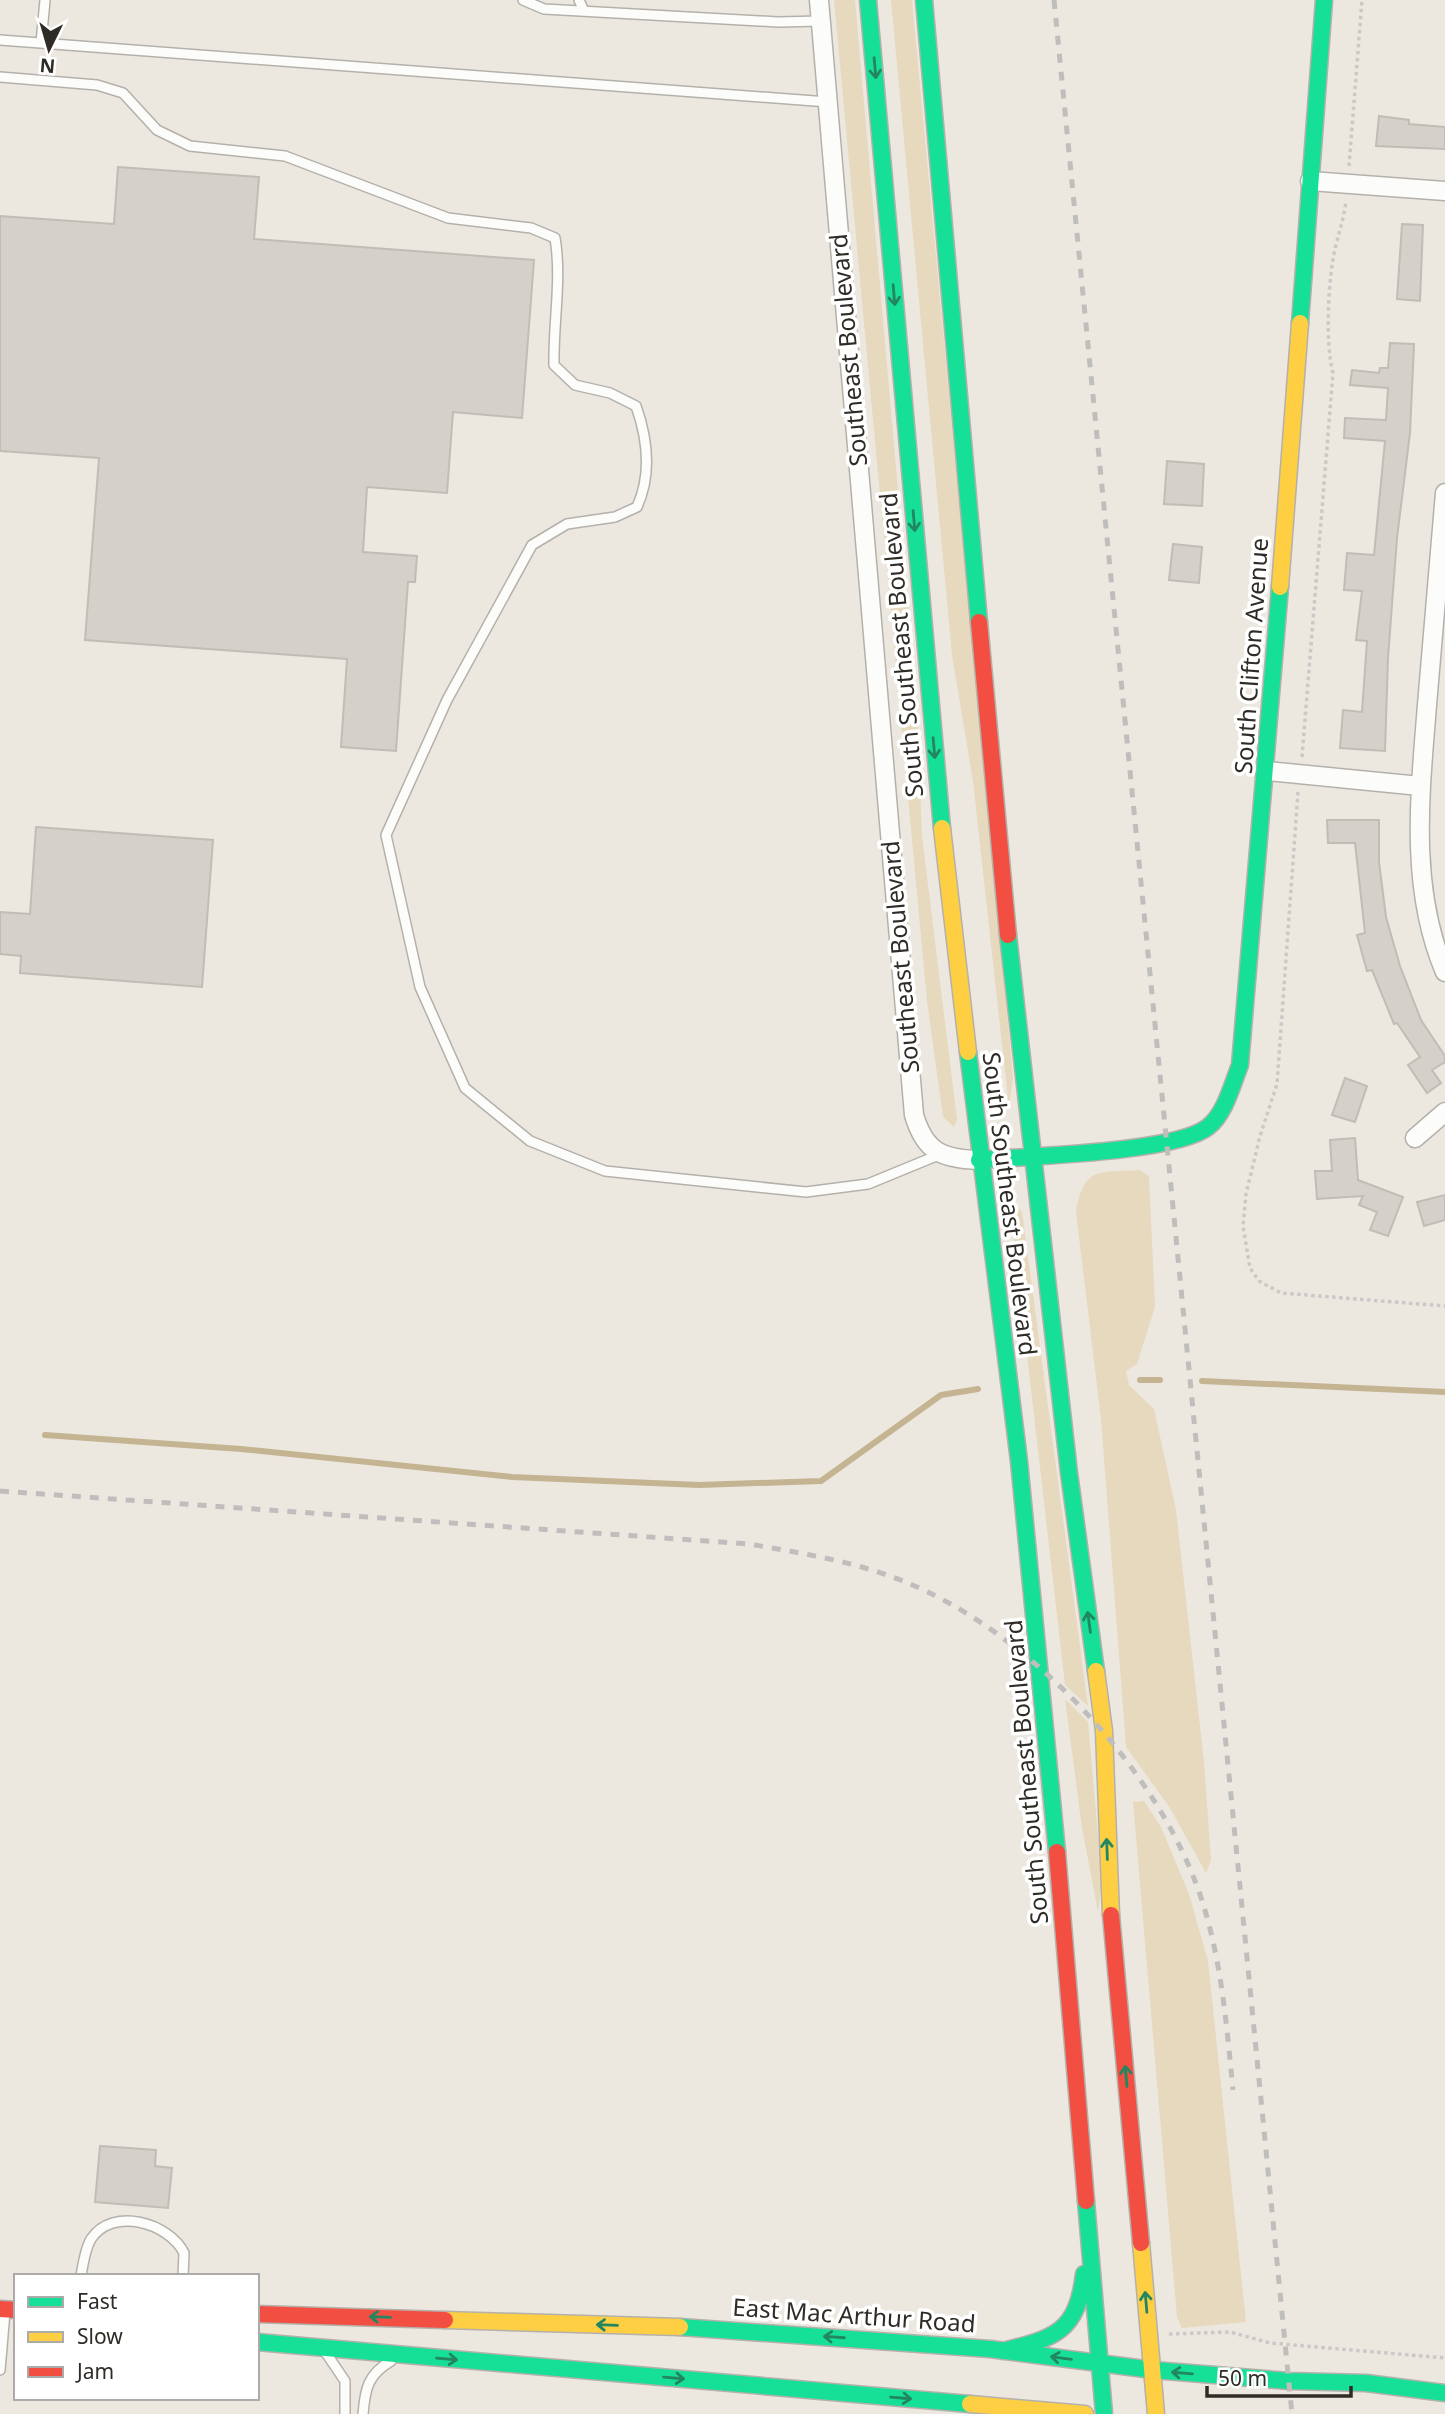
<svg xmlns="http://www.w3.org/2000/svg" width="1445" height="2414" viewBox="0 0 1445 2414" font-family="'Noto Sans',sans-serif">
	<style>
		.green { fill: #e6d9bd }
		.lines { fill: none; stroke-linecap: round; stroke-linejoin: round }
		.stream { stroke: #c4b492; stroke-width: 6 }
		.building { fill: #d4d1cb; stroke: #bfbdb6; stroke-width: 2 }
		.lane-casing { stroke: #b4b1ab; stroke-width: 12 }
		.street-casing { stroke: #b4b1ab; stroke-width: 21 }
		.fast-casing { stroke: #b4b1ab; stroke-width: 19 }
		.slow-casing { stroke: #b4b1ab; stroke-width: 19 }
		.jam-casing { stroke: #b4b1ab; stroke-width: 19 }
		.path { stroke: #cac9c7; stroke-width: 3.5; stroke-dasharray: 3.5 3.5; stroke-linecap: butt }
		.lane { stroke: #fcfcfa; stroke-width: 9 }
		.street { stroke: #fcfcfa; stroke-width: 18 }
		.fast { stroke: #16e098; stroke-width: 16 }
		.slow { stroke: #ffcf43; stroke-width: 16 }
		.jam { stroke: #f24e42; stroke-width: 16 }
		.rail { stroke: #c0bebc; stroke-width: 5; stroke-dasharray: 9 9; stroke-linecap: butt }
		.oneway { stroke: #228660 }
		.labels { text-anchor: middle; stroke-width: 7; stroke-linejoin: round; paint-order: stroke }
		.street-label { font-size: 24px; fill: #2f2c27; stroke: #fff }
	</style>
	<rect width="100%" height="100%" fill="#ece8e0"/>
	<path class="green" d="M834,0H855L917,707L922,836L957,1120L954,1127L943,1117L927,1001Z
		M891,0H912L1013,1077L1009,1108L973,781L952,655Z
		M1140,1170L1149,1176L1155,1307L1137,1364L1126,1371L1129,1385L1154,1409L1176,1510L1204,1762L1211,1860L1206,1873L1170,1808L1126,1747L1101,1419L1076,1212C1084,1165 1100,1173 1140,1170Z
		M1014,1204L1022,1212L1088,1706L1065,1685L1013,1232Z
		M1065,1699L1088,1722L1102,1881L1098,1912L1082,1828Z
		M1144,1801L1161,1827L1189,1894L1208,1961L1246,2322L1182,2328L1177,2317L1133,1802Z"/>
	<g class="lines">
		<path class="stream" d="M1140,1380H1160
			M1202,1381L1445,1392
			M45,1435L241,1449L512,1477L699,1485L821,1481L941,1395L978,1389"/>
	</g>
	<path class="building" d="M1379,116L1409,120V124L1445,127V149L1376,146Z
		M118,167L259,177L254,239L534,260L522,418L453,412L447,493L367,487L363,552L417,556L415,582H408L396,751L341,747L347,659L85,640L99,458L0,451V216L114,224Z
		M1402,224L1423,225L1420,301L1397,299Z
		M1390,343L1414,344L1410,433L1397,538L1388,658L1385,751L1340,748L1343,710L1362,712L1367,641L1356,640L1362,591L1344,590L1347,553L1374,555L1385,441L1344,438L1345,418L1386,420L1388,388L1350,385L1352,370L1379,373L1380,368H1388Z
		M1167,461L1204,464L1202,506L1164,504Z
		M1173,544L1202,547L1199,583L1169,580Z
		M1327,820H1379V862L1386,917L1400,966L1421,1020L1445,1056V1062L1432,1070L1441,1083L1427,1093L1408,1065L1420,1057L1397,1023L1394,1024L1372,970L1367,971L1357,935L1365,933L1355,843H1328Z
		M36,827L213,840L202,987L20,973L21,956L0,954V912L30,914Z
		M1345,1078L1367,1086L1355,1122L1332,1115Z
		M1355,1138L1358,1180L1403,1197L1388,1236L1370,1230L1377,1212L1359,1205L1363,1196L1317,1199L1315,1171H1332L1330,1140Z
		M1445,1195V1220L1424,1226L1417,1202Z
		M100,2146L156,2150L155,2166L172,2168L168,2208L95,2202Z"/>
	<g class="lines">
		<g class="lane-casing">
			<path id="lane" d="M523,0L544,9L778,22L821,21
				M579,0L584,11
				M0,40L828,102
				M41,43L45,0
				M0,77L97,85L123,93L157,130L190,146L285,156L448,218L531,228L555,238C562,280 553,323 554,365L575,385L610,393L636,406C648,440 652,474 637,507L615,517L567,524L532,545L447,700L386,835L420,987L465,1088L530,1141L605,1171L806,1192L868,1184L941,1154
				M81,2276C83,2264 85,2249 91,2239C113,2206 169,2223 184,2253L183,2276
				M326,2353L345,2381V2414
				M0,2370L5,2312
				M363,2414C365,2389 368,2374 391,2361"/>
		</g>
		<g class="street-casing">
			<path id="street" d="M819,0L914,1115C925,1152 942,1159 979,1160
				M1310,181L1445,191
				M1445,493C1439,564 1433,635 1427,705C1420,794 1409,888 1445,972
				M1267,771L1420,786
				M1415,1138L1445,1112"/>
		</g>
		<g class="fast-casing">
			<path id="fast" d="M868,0L942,828
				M924,0L979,622
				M1300,323L1324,0
				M1008,935L1069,1473L1096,1671
				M968,1052L1019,1461L1057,1852
				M979,1160C1027,1156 1175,1153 1208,1127C1225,1114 1232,1085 1240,1065L1280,587
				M1086,2201L1104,2414
				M680,2327L990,2349L1153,2370L1289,2381L1366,2383L1445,2393
				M257,2342L970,2404
				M1003,2351C1055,2338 1077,2332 1084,2274"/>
		</g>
		<g class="slow-casing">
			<path id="slow" d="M1280,587L1300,323
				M942,828L968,1052
				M1096,1671L1104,1731L1111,1915
				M1141,2243L1156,2414
				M445,2320L680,2327
				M970,2404L1085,2414"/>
		</g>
		<g class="jam-casing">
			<path id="jam" d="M979,622L1008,935
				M1057,1852L1086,2201
				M1111,1915L1141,2243
				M0,2309L16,2310
				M257,2314L445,2320"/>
		</g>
		<path class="path" d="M1349,166L1362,0
			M1302,757L1333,373C1325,344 1328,279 1335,249C1339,232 1344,218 1346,201
			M1298,792L1277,1084L1260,1136L1246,1194L1243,1226L1250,1268L1259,1281L1281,1293L1445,1306
			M1169,2334L1230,2332L1270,2343L1445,2358"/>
		<use href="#lane" class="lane"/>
		<use href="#street" class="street"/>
		<use href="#fast" class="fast"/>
		<use href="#slow" class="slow"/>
		<use href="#jam" class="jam"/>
		<path class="rail" d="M1054,0L1292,2414
			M0,1491L749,1544C801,1553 853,1561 903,1581C1031,1632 1164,1774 1204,1907C1222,1966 1227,2029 1233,2090"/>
	</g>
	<defs><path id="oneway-shaft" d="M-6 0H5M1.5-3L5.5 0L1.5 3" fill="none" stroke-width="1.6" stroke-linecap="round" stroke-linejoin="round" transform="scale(1.75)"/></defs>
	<g class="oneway">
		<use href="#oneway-shaft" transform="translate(875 68) rotate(85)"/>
		<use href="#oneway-shaft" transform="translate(894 295) rotate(85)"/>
		<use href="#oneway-shaft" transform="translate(914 521) rotate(85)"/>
		<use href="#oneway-shaft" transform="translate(934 748) rotate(85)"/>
		<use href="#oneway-shaft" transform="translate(1089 1622) rotate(-98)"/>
		<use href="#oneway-shaft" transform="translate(1107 1849) rotate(-92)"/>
		<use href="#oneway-shaft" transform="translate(1126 2076) rotate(-95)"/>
		<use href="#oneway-shaft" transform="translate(1146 2302) rotate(-95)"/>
		<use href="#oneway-shaft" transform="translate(380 2317) rotate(-178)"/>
		<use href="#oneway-shaft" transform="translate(607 2325) rotate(-178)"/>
		<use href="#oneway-shaft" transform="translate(834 2337) rotate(-176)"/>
		<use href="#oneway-shaft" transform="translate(1061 2358) rotate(-172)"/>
		<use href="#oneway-shaft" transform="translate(447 2359) rotate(5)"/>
		<use href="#oneway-shaft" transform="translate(1182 2373) rotate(-175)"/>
		<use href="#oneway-shaft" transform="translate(674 2378) rotate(5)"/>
		<use href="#oneway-shaft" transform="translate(901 2398) rotate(5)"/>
	</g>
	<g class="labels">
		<g class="street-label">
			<text transform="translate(849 350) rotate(-95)" y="8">Southeast Boulevard</text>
			<text transform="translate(902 645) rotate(-95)" y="8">South Southeast Boulevard</text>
			<text transform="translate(1252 656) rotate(-86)" y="8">South Clifton Avenue</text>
			<text transform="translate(901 957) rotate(-95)" y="8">Southeast Boulevard</text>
			<text transform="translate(1009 1204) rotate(83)" y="8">South Southeast Boulevard</text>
			<text transform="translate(1027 1772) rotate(-95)" y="8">South Southeast Boulevard</text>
			<text transform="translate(854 2316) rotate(4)" y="8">East Mac Arthur Road</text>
		</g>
	</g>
	<rect x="14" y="2274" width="245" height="126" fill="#ffffff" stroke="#acaba9" stroke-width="2"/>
	<rect x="28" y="2297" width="35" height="10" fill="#16e098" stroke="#acaba9" stroke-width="2"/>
	<text x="77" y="2309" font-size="21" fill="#2f2c27">Fast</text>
	<rect x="28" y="2332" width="35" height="10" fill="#ffcf43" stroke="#acaba9" stroke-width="2"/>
	<text x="77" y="2344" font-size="21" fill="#2f2c27">Slow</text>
	<rect x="28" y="2367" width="35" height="10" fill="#f24e42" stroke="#acaba9" stroke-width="2"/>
	<text x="77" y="2379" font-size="21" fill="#2f2c27">Jam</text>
	<g transform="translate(49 49) rotate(185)" stroke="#ffffff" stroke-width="5" paint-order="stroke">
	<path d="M0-5L12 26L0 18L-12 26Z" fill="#2f2c27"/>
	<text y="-10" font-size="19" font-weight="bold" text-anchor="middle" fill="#2f2c27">N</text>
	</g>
	<path d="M1207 2386v10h144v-10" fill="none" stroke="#2f2c27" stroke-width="3.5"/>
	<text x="1218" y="2386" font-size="21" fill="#2f2c27" stroke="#ffffff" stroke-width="5" paint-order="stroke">50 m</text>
</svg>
